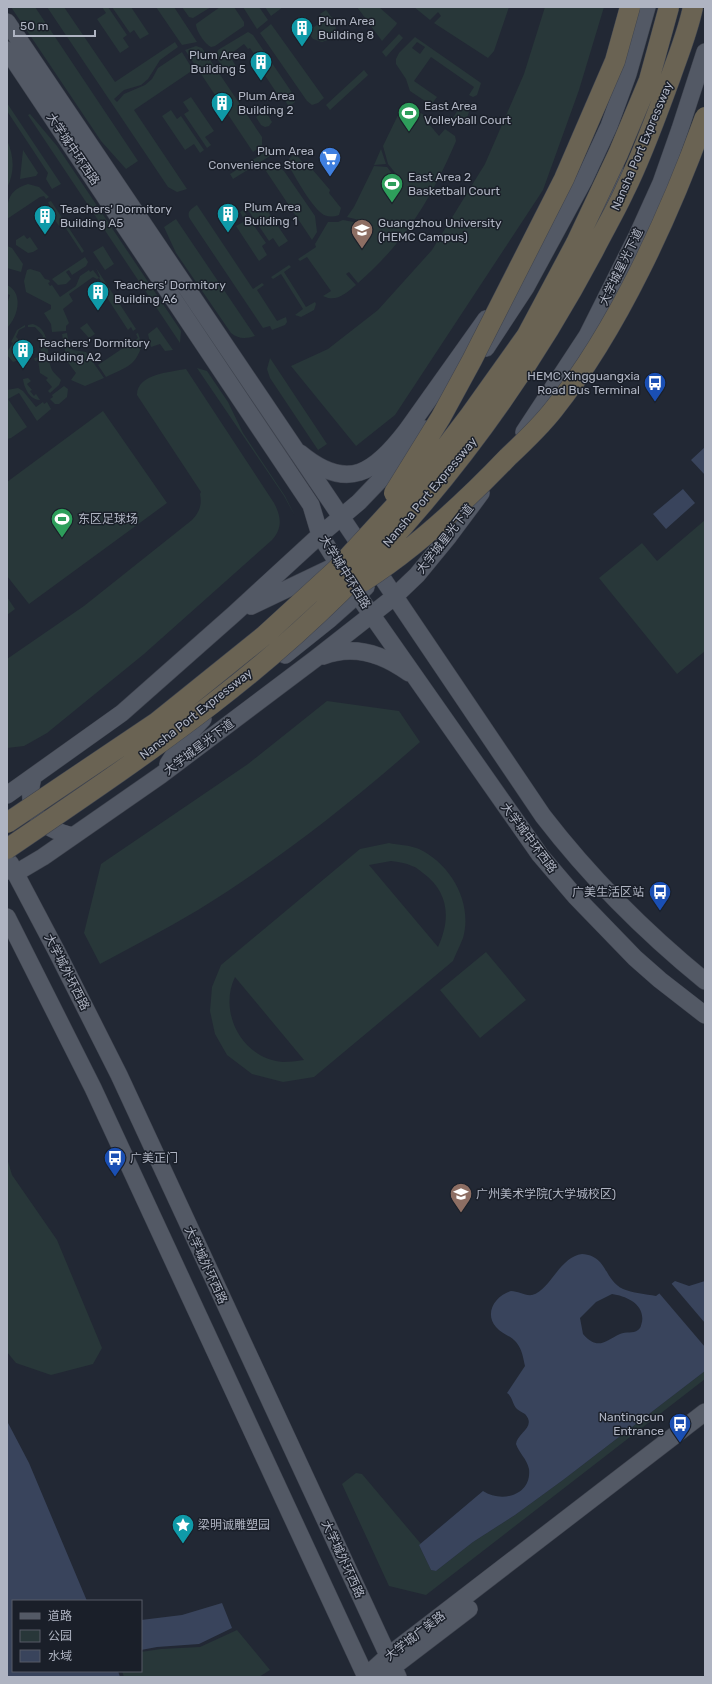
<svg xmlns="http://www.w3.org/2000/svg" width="712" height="1684" viewBox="0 0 712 1684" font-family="Rubik,'Noto Sans SC',sans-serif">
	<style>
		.green { fill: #283739; fill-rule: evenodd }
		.water { fill: #39445c; fill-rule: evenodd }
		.pier { fill: #222834 }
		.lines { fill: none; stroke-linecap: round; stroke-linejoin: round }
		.major-casing { stroke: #3e434e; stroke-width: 18 }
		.major { stroke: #535965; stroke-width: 17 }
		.highway-bridge-casing { stroke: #3f444f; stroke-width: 21; stroke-linecap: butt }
		.highway-bridge { stroke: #6a6353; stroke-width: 20 }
		.labels { text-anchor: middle; stroke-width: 3; stroke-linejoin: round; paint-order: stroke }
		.poi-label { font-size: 12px; fill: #afb4c2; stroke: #1a1f29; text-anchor: start }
		.street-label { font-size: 12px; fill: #afb4c2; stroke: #1a1f29 }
	</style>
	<rect width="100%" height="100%" fill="#222834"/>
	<path class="green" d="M11,7H35L138,161L126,169L101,141Z
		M47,7H64L115,82L175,42L178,47L160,60L148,79L141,85L124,90L114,99L117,102L124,94L145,85L152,79L158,68L182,52L193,70L134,110L187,189L177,192L168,187Z
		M102,7H108L127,35L123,38L129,47L120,53L97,19L106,13Z
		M112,7H131L149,34L140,39L134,30L130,33Z
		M156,7H174L197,42L182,45Z
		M182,7H211L193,18L189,17Z
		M220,7H234L244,22V26L215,46L211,47C205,44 196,31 196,24Z
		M243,7H259L268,20L257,29Z
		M265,7H283L271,16Z
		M357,7H379L397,23L396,25L382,41Z
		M414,7H509L494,51L488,58L434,23L441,16L438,12L430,20Z
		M545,7H604L579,90L543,190L395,415L356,446L291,366L328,349L378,310L432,250L485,164L524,74Z
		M326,10C333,19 340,27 333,38L322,42L313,39L303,26L309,22L314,27L324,20L320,14Z
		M271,24L324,98L318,103L312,105L307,101L260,33Z
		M248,32L253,35L295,97V102L289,107L281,94L278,95L256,62L258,60L250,48L248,49L244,44L229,55L236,66L226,72L216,57L218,50Z
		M399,34L403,38L386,57L382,52Z
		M415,37L481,83L477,95L473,97L469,95L474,87L431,57L414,81L437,97L431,105L410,91L406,79L396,64V59L399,53ZM417,42L425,47L420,54L412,48Z
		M196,46L202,48L262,137V146L253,152L185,50Z
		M364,70L368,75L366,77L330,110L326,105Z
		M191,97L214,131L205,137L211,145L207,148L184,114L189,111L183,102Z
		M7,103L61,184L52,189L46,179L48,173L7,111Z
		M462,104L469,112L466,121L460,124L452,119Z
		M407,107L413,108L424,115L423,117L439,136L445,129L455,136L456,141C431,199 406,241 358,283L349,272L346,274L356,285C346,293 336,303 323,296L331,291L307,257L300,261L298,259L316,247L315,244L328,222H338L343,220L364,224L367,222L347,217L354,207L374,166L387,167L395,177L397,175L388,164L383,146L399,113Z
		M171,110L177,119L181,116L204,150L200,153L194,144L185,150L162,116Z
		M265,110L272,122L269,126L265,127L261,125L256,117Z
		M30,114L57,146L181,331L180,343L28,115Z
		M7,140C14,156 15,172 7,188Z
		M270,149L273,154L233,179L230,174Z
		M381,149L386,164L374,165Z
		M23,150L38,173L36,176L20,179Z
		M295,153L304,164L306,162L330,190L329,193L341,208L339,215C334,217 329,217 324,215C313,209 295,177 289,166V159Z
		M274,164L284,171L315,216L317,232L312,240L264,168Z
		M28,184L39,187L49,197L46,199L44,196L40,197L7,219C7,201 8,190 28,184Z
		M51,201L84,251L82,253L63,224L59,226L47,208L50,206L48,202Z
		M197,205L253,289L262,283L264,285L257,290L277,321L286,317L287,322L285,325L272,330L270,326L263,328L190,219C186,212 191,209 197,205Z
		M251,205L256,213L265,207L288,241L279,247L273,238L269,241L246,207Z
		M243,210L266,243L262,246L267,255L259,261L236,226L245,221L240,212Z
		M176,219L255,336C246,339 238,339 231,333L176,253L164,227Z
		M24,235L27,239L30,237L38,249L33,252L28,253L16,245V240Z
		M7,246L12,248L23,264L21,272L7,268Z
		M103,246L114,264L105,270L93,252Z
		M85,257L88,262L86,266L72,275L69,270L66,272L71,279L66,284L58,285L52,279Z
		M289,265L291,267L284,272L306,307L315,302L316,304L314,310L301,317L295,315L303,309L281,274L273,279L271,277Z
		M96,268L136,329L133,331L131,327L128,330L104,293L107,290L99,278L97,279L93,277L69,294L73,301L63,309L69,323L66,326V331L52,332L51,324L44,313L51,309V305L26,292L24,281L27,270L30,269L40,272L45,279L49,280L50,282L48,283L50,286L52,285L60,297L76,286L80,276L89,270L90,272L93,270L99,278L100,277Z
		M7,285C24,293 18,317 7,328V304L10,295L7,294Z
		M87,323L95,334L89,338L80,328Z
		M33,324C53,331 45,355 52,370C54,373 58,377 61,380L59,385L50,393L48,391L52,387L46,380L48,378L40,373L38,360L35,361L34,358L39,357V354L41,353L40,344L43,336L35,327H28V325Z
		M25,325V327L19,330L16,337L18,339L19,353H21L23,363H20L19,360L13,362L7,355V352L13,343L11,342L17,330Z
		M157,327L173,350L165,351L160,344L151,347L148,334Z
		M67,333L69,347L73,350L86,352L104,378L85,386L71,380L76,373L67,361L62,334Z
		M138,333L142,345C135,367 126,367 106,377L98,365L135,340L138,338L136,334Z
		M270,358L327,444L318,450L270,378L267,369Z
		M197,368L207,371L228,402L243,433L285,496L295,516L284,496Z
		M186,369L274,503C281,516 283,528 272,540L144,654L47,733L24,746L7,748V659L84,606L192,520C200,512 202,504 200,494L201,492L137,395C137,374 170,372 186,369Z
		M28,378L31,381L27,384L32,390L30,391L34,396L36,394L40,400C30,400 24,388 23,379Z
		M64,386L68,389L67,397L59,404H55L50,399L53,397L52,395Z
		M18,388L23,391L36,407L43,402L44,404L47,402L51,409L37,421L19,393L8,399L27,427L11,438L7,439V390Z
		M103,411L167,503L29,604L7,576V482Z
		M705,520V651L677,674L599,578L642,543L657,561Z
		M7,597L15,609L7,615Z
		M327,701L399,711L420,742C350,804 277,861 198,910C166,929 133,946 100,964L84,933L101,864L248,764Z
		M389,843C398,845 410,845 419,849C451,864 473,903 463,938C460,946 456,953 453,961L314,1077L283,1082L252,1074L227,1055L215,1034L210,1011L212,987L221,965L360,849ZM391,861C398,862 406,863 412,866C416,867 419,870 423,873C449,892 451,919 438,947L369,865ZM235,977L304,1060C297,1061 289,1062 283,1062C242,1059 218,1012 235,977Z
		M486,952L526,1000L480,1038L440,990Z
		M7,1158L12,1175L57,1240L102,1348L93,1364L51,1375L16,1363L7,1352Z
		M705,1371V1379L426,1595L389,1586L342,1484L356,1473L362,1474L421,1544L419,1545L431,1570L436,1571L473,1542L515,1515L563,1480Z
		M237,1630L270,1670L259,1677H124L122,1671H141V1652L161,1649L200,1647Z"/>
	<path class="water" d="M705,447V475L691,460Z
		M683,489L695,503L666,529L653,514Z
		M582,1254C608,1256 603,1279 623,1289C632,1293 646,1294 656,1296L675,1281L689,1286L705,1281V1371L563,1480L515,1515L473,1542L436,1571L431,1570L419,1545L483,1491C501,1503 532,1496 529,1469C527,1459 519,1453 516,1444C517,1433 537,1427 525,1414C522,1412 519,1411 517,1409C512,1404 513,1397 507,1393L525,1366C523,1357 522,1349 516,1342C511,1336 502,1334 496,1327C484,1313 495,1296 511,1291C518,1291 525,1296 532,1295C550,1291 559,1257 582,1254ZM612,1294C626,1296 645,1304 642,1322C641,1325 641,1328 638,1330C633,1334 626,1331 620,1334C605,1341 598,1351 583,1334L580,1318L596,1302Z
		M7,1421L29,1463L87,1601H13V1671H118L120,1677H7Z
		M222,1603L232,1628L199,1644L157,1647L141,1650V1620L182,1615Z"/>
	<path class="pier" d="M671,1283L705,1323V1347L659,1293Z"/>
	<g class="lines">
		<g class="major-casing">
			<path id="major" d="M7,22L543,816C590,877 645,932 705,981
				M7,50L311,505L320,535L357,594L540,855L575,896L635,958L660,980L705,1015
				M601,220L613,187L615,165
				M486,348L526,287L584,180L609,126L628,74L647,7
				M524,432L587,336L637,236L661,183L680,129L705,52
				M300,453C348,493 375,472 407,430L486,319
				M251,606L335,566
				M285,655L330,619L366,587
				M323,656C354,644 383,654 409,673
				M168,764L185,738L203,719
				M33,777C24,811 41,829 73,836
				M7,795L122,713L234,614L320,535L359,502L401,458L425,429
				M10,863L57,952L119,1075L398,1677
				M7,870L16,873L43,857L161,775L315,659L394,597L417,575L449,536L481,493
				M7,917L93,1088L366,1677
				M383,1670L393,1667L469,1609
				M366,1676L388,1656L705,1412"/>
		</g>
		<use href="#major" class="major"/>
		<g class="highway-bridge-casing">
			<path id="highway-bridge" d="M394,493L441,417L472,360L564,179L615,61L630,7
				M364,581C417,547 464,503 508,457C524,442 540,427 554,409C618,329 670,214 705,117
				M7,823L157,722L265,635L336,570L429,469L470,415L527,335L576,243L618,154L649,80L669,7
				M7,849C76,802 146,755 212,704C374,580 499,429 594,250C604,230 616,210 625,190C643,154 657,114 671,76C679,53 688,31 693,7"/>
		</g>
		<use href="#highway-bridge" class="highway-bridge"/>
	</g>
	<defs>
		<g id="building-pin" transform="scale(1.15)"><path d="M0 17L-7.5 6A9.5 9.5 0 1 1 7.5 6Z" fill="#0f9aa8" stroke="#1a1f29"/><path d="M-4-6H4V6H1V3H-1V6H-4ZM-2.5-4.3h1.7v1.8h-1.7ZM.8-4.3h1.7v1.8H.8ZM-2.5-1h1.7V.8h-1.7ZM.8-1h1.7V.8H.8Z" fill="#fff"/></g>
		<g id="stadium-pin" transform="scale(1.15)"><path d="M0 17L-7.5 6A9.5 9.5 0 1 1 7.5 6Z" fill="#2e9e5b" stroke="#1a1f29"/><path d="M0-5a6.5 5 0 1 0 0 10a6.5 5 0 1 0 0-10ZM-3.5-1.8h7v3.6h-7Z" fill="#fff"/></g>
		<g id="supermarket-pin" transform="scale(1.15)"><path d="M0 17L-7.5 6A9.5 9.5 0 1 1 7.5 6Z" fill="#3f7fe0" stroke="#1a1f29"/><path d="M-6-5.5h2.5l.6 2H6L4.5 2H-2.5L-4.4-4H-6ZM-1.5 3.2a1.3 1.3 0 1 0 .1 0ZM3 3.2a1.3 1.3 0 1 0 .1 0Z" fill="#fff"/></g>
		<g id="university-pin" transform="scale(1.15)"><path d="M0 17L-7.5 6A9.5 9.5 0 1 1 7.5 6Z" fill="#8d6e63" stroke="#1a1f29"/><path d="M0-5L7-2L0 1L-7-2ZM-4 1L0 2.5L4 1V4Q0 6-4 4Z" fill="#fff"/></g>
		<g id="bus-pin" transform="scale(1.15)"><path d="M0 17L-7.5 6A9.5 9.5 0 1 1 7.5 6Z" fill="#1a4fb4" stroke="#1a1f29"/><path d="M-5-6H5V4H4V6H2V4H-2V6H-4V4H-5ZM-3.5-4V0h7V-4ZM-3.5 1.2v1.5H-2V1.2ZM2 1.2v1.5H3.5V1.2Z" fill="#fff"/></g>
		<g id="sight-pin" transform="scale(1.15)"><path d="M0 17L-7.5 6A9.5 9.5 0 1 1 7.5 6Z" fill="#0f9aa8" stroke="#1a1f29"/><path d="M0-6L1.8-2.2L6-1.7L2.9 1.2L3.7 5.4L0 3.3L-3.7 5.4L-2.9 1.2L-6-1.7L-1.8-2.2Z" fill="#fff"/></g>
	</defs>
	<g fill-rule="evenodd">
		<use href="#building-pin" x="302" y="28"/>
		<use href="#building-pin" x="261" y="62"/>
		<use href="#building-pin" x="222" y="103"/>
		<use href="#stadium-pin" x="409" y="113"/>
		<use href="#supermarket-pin" x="330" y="158"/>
		<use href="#stadium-pin" x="392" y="184"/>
		<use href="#building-pin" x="228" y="214"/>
		<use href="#building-pin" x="45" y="216"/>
		<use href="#university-pin" x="362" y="230"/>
		<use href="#building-pin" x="98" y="292"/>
		<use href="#building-pin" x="23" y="350"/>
		<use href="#bus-pin" x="655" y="383"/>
		<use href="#stadium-pin" x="62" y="519"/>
		<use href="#bus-pin" x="660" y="892"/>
		<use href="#bus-pin" x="115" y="1158"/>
		<use href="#university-pin" x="461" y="1194"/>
		<use href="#bus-pin" x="680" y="1424"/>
		<use href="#sight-pin" x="183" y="1525"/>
	</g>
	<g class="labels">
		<g class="poi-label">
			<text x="318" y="25">Plum Area<tspan x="318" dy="14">Building 8</tspan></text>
			<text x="246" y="59" text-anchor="end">Plum Area<tspan x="246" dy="14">Building 5</tspan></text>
			<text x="238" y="100">Plum Area<tspan x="238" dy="14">Building 2</tspan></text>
			<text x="424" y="110">East Area<tspan x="424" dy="14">Volleyball Court</tspan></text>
			<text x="314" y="155" text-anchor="end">Plum Area<tspan x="314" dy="14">Convenience Store</tspan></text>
			<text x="408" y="181">East Area 2<tspan x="408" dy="14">Basketball Court</tspan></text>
			<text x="244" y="211">Plum Area<tspan x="244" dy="14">Building 1</tspan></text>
			<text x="60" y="213">Teachers' Dormitory<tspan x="60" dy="14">Building A5</tspan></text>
			<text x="378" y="227">Guangzhou University<tspan x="378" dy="14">(HEMC Campus)</tspan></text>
			<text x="114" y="289">Teachers' Dormitory<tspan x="114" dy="14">Building A6</tspan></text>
			<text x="38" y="347">Teachers' Dormitory<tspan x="38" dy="14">Building A2</tspan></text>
			<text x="640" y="380" text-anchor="end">HEMC Xingguangxia<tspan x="640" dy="14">Road Bus Terminal</tspan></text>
			<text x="78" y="523">东区足球场</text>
			<text x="644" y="896" text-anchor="end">广美生活区站</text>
			<text x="130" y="1162">广美正门</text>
			<text x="476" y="1198">广州美术学院(大学城校区)</text>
			<text x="664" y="1421" text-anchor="end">Nantingcun<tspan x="664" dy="14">Entrance</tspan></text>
			<text x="198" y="1529">梁明诚雕塑园</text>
		</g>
		<g class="street-label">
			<text transform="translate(642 146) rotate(-67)" y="4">Nansha Port Expressway</text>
			<text transform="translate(73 149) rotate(56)" y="4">大学城中环西路</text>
			<text transform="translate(621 267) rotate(-64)" y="4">大学城星光下道</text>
			<text transform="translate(430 492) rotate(-50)" y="4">Nansha Port Expressway</text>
			<text transform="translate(445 539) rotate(-52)" y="4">大学城星光下道</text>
			<text transform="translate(345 572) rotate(58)" y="4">大学城中环西路</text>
			<text transform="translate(196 714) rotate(-38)" y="4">Nansha Port Expressway</text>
			<text transform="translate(199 747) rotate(-37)" y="4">大学城星光下道</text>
			<text transform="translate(529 838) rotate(53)" y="4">大学城中环西路</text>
			<text transform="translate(67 972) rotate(63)" y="4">大学城外环西路</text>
			<text transform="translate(206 1265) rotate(65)" y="4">大学城外环西路</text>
			<text transform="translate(343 1559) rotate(65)" y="4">大学城外环西路</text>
			<text transform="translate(415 1636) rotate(-38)" y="4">大学城广美路</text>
		</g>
	</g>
	<rect width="712" height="1684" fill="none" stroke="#afb4c2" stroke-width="16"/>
	<rect x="12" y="1600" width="130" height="72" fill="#1a1f29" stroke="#565b66"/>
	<rect x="20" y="1613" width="20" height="6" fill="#535965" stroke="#565b66"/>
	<text x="48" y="1620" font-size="12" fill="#afb4c2">道路</text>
	<rect x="20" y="1630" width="20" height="12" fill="#283739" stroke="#565b66"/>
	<text x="48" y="1640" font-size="12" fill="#afb4c2">公园</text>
	<rect x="20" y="1650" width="20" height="12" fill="#39445c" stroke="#565b66"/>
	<text x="48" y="1660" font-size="12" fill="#afb4c2">水域</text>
	<path d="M14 30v6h81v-6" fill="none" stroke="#afb4c2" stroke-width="2"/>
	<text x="20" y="30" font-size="12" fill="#afb4c2" stroke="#1a1f29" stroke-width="3" paint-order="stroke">50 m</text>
</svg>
